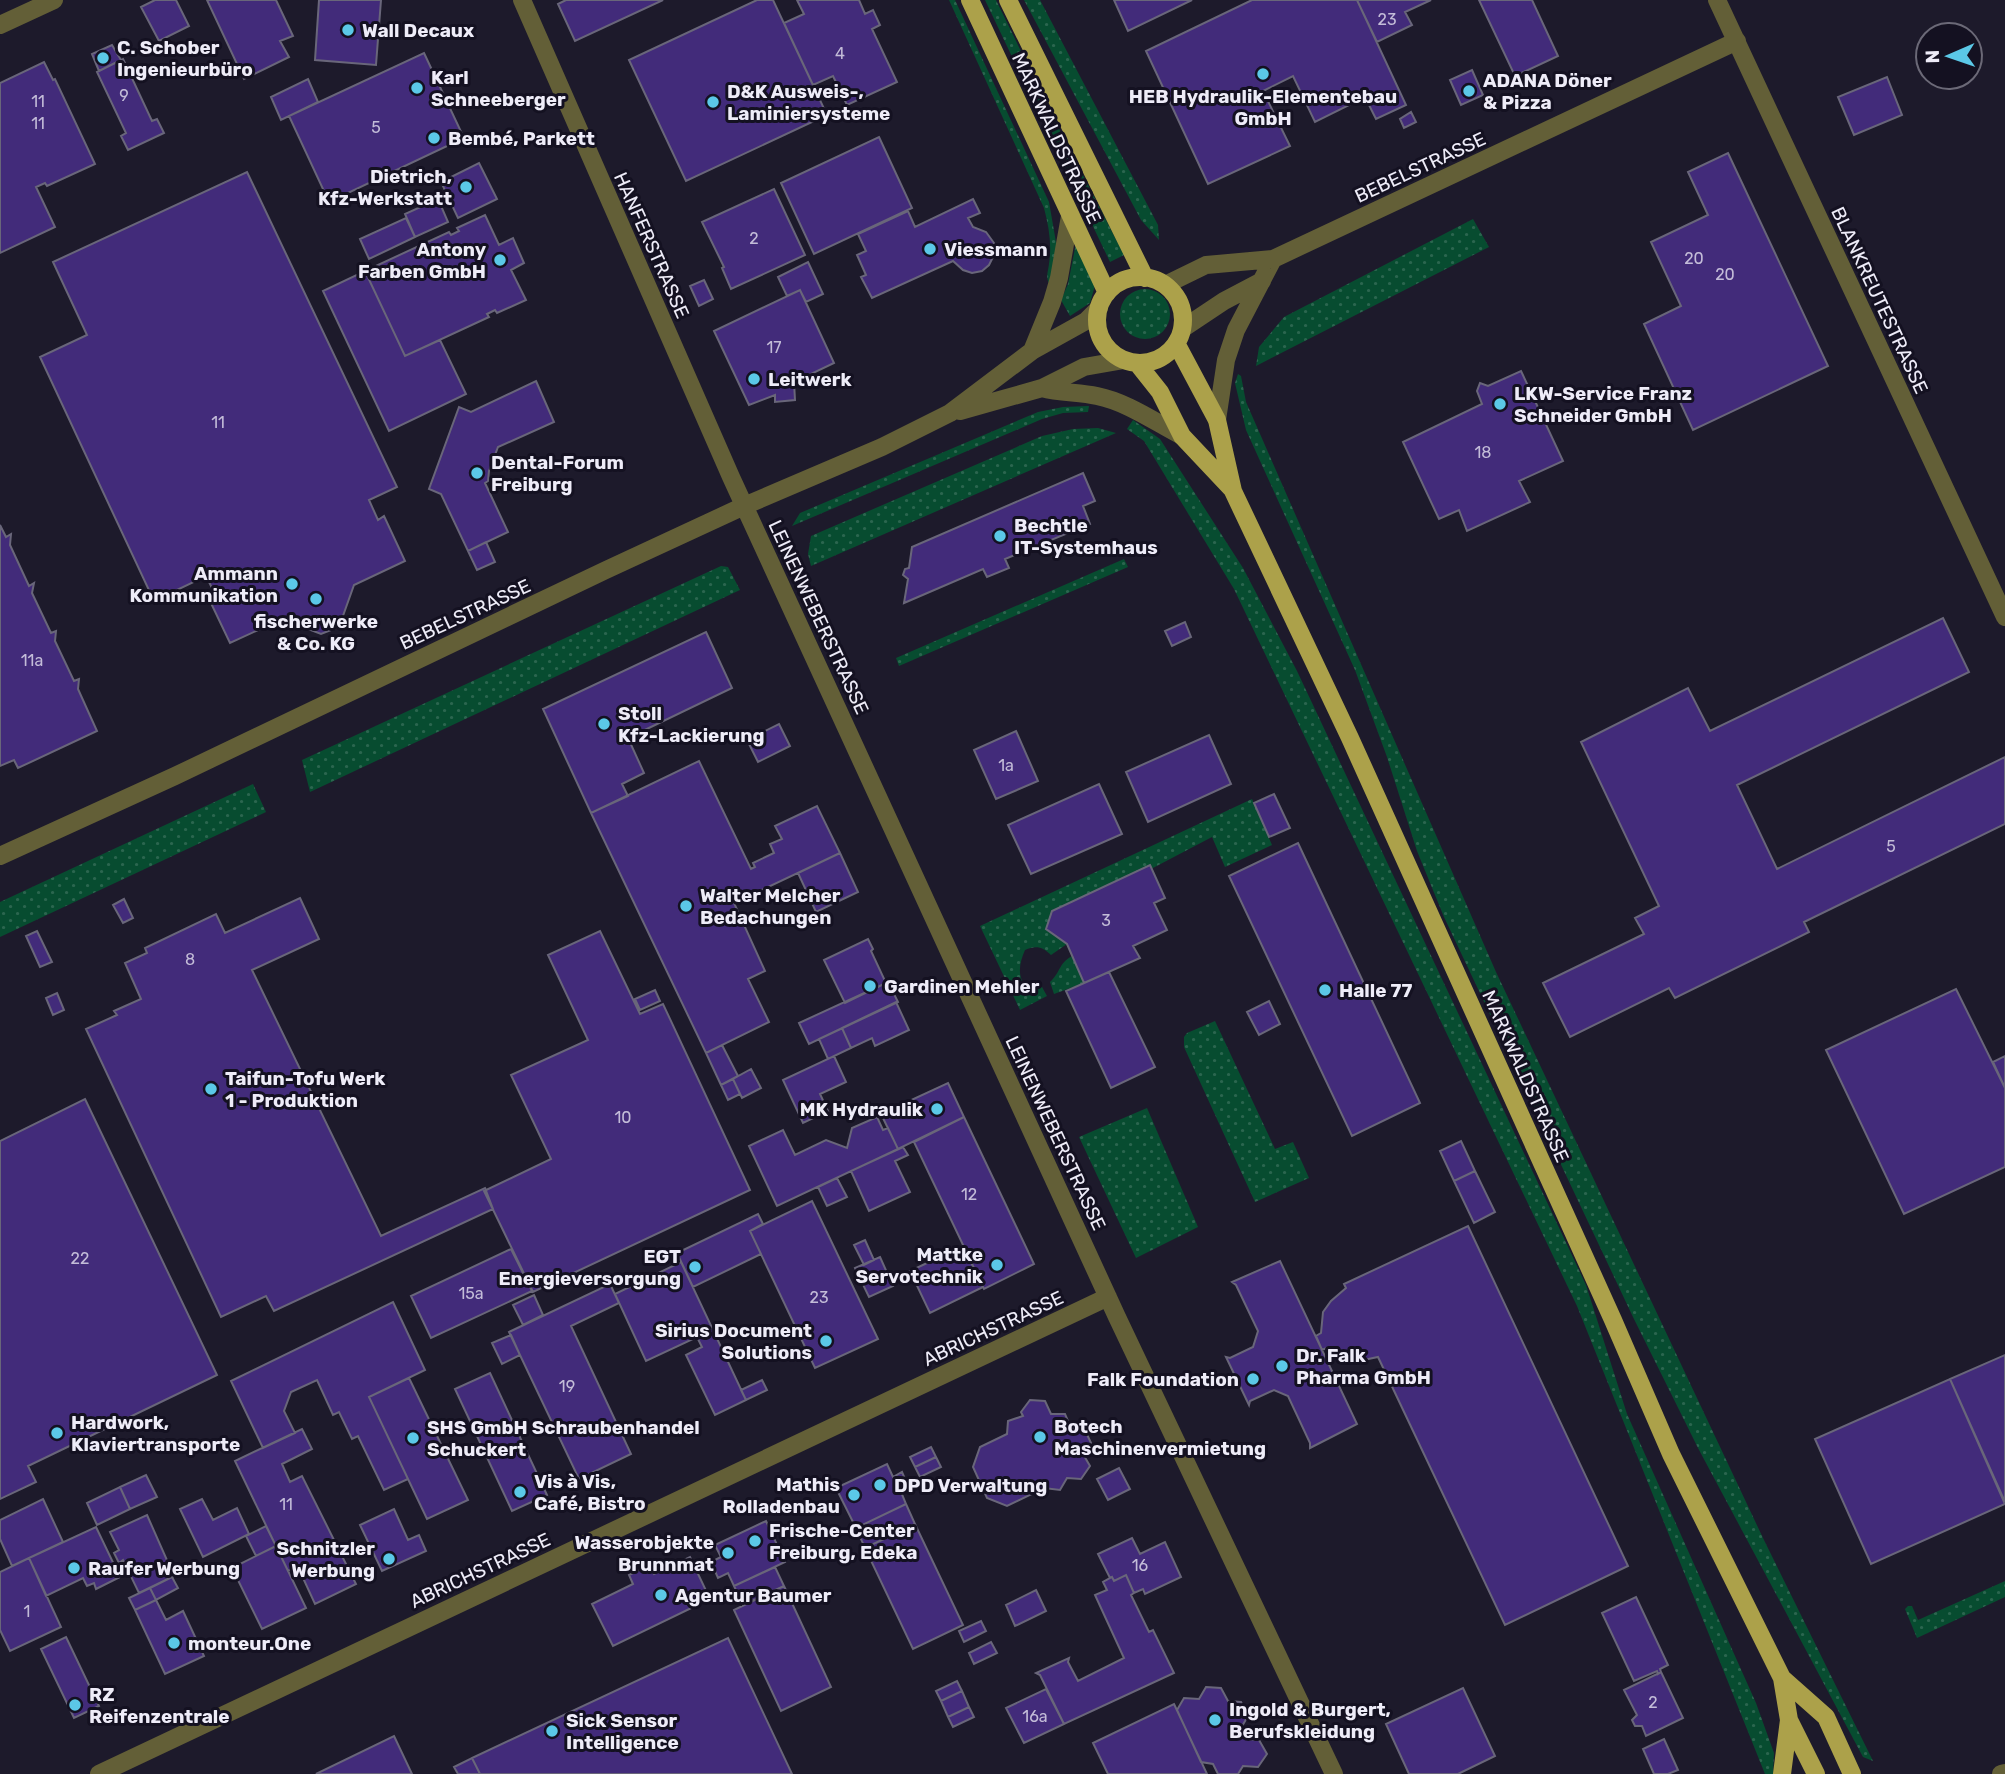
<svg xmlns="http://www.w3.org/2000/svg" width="2005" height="1774" viewBox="0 0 2005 1774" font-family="Rubik,sans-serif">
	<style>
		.grass { fill: url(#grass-dots) }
		.building { fill: #422b7a; stroke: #69667a; stroke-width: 2 }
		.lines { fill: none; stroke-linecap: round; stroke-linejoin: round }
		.minor { stroke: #635f37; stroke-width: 18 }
		.major { stroke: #aca14a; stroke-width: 18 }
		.poi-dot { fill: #5bc8e7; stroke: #141121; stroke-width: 2.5 }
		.labels { text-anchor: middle; stroke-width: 6; stroke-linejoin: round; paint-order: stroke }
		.number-label { font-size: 16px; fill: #c3bcd8 }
		.poi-label { font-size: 19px; font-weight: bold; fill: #eeecf8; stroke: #141121; text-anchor: start }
		.street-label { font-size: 19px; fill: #eeecf8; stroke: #141121 }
	</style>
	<defs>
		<pattern id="grass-dots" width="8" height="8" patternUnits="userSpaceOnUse" patternTransform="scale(1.75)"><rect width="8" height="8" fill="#074c30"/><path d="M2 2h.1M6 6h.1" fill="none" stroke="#2b664f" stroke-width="1.8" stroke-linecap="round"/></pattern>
	</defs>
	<rect width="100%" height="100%" fill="#1d1a2b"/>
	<path class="grass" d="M949,0H955L1049,202L1057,248L1050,285C1045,277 1048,273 1049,264C1052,245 1049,227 1044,208Z
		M985,0H996L1055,121L1124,255L1110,262Z
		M1024,0H1040L1158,225L1159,240L1141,220Z
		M1473,219L1489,247L1256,366L1259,347L1284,317Z
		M1076,243L1096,282L1090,303L1070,316L1061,300L1068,284Z
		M1120 314a25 25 0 1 1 50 0a25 25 0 1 1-50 0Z
		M1238,374L1241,376L1246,402L1496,972L1763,1538L1873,1761L1863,1757L1698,1448L1633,1317L1444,917L1417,851L1387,757L1355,670L1246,430L1235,383Z
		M1089,406L1088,412L1063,413L1042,419L792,526L800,513L1038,412L1063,407Z
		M1133,420L1160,439L1243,568L1297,671L1586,1285L1627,1414L1756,1703L1774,1753L1773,1774H1765L1577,1306L1234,589L1144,441L1127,429Z
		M1098,428L1116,433L811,566L808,554L811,536L1042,436L1073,429Z
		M1124,559L1128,567L899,666L896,658Z
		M721,566L728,567L740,590L310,792L302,760Z
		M253,784L266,812L0,937V902Z
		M1252,799L1272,845L1225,867L1212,837L1151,869L1149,865L1053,911L1046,929L1067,944L1051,955C1043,947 1036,945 1025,950C1020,961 1017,974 1024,984L1042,987L1047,996L1020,1010L980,926Z
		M1072,956L1084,983L1054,994L1050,982C1061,972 1058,964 1072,956Z
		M1215,1021L1275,1149L1293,1142L1309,1178L1255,1202L1184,1047V1037L1187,1033Z
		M1147,1108L1198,1227L1136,1258L1079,1137Z
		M2005,1581V1597L1917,1638L1905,1609L1908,1606H1912L1918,1620Z"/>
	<path class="building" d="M155,0H176L189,26L159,41L141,7Z
		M207,0H276L293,36L280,41L289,57L244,79Z
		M319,0H381L376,65L315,60Z
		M566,0H663L575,41L558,4Z
		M757,0H773L827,115L686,181L629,60Z
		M797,0H859L865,14L873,10L880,25L872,29L897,82L847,105L833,76L813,85L784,23L804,14Z
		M1114,0H1192L1128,31Z
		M1252,0H1357L1406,105L1376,119L1365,97L1315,122L1293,76L1263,91L1290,146L1208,184L1146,51Z
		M1357,0H1431L1405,12L1412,25L1377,42Z
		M1479,0H1532L1558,56L1515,76Z
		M112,45L121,60L99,71L92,54Z
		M424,53L464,138L329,202L289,116Z
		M123,59L152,121L157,119L164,133L128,150L121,136L126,133L97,72Z
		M44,62L53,80L55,79L95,164L47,186L45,183L36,187L55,227L0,253V83Z
		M1472,70L1483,95L1461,105L1450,80Z
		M1887,77L1902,115L1854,135L1838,97Z
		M308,79L318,102L281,120L271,97Z
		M1411,112L1416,122L1404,128L1400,119Z
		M879,137L912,208L814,254L781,183Z
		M1728,153L1828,366L1693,430L1644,324L1681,306L1651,242L1708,215L1688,172Z
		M479,163L497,199L458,218L441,182Z
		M247,172L397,487L369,500L378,520L384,516L405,561L354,585L339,627L321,634L282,619L230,643L209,599L216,596L206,576L154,601L40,357L87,335L53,262Z
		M774,189L805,255L731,289L722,268L724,267L702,222Z
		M438,199L448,222L415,237L405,214Z
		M973,199L980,213L968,218L973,227L986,232L994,243L995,253L989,265L982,271L972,273L963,270L953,261L872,298L861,277L866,275L857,255L866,251L858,234L908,211L915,227Z
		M485,215L499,245L513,238L524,263L511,270L526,300L497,313L495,310L487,314L489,317L405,356L365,271L449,232L451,235L459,231L457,228Z
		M406,218L415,237L369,259L360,239Z
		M808,262L823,294L806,302L800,290L787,296L778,277Z
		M365,271L405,356L440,340L466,394L389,431L323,291Z
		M704,280L713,299L699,306L690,286Z
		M800,290L834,363L794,382L795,400L775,402V395L749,405L714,331Z
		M1521,371L1563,461L1519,481L1530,502L1467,531L1459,510L1439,519L1403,442L1482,404L1477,391L1480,383L1488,386Z
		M536,381L554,422L498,447L489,471L488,481L485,483L508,532L468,551L441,494L429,489L459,407L471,412Z
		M1083,473L1095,501L1083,506L1090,524L1005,559L1009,568L987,577L983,569L904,603L908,579L903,575L905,569L909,568L912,547Z
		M0,525L6,537L11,534L10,545L29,586L34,583L32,593L51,633L56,631L55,641L74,681L79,679L78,689L97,731L18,768L14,760L0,766Z
		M486,542L495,562L477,570L468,551Z
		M1943,618L1969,672L1737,785L1777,869L2005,757V824L1804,922L1809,932L1675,998L1669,988L1570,1037L1543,983L1644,934L1635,918L1659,906L1581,742L1688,688L1710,731Z
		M1185,622L1191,637L1172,646L1165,631Z
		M706,632L732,688L628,738L644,773L622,784L628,796L591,813L543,709Z
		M779,724L790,746L758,762L747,740Z
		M1016,731L1038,781L996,799L974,750Z
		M1209,735L1231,784L1148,822L1126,772Z
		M699,761L751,869L755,867L753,863L774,853L770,844L782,839L775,826L817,806L840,853L734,903L765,971L748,979L769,1022L706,1053L591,813Z
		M1099,784L1122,834L1031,874L1008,825Z
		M1274,794L1290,828L1269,837L1254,803Z
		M1298,843L1420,1103L1352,1136L1229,876Z
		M840,853L858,892L816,912L798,873Z
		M1150,865L1165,898L1154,903L1167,930L1133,946L1140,958L1084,983L1067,944L1046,929L1052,911Z
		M300,898L319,939L252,970L381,1236L485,1188L493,1209L274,1311L266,1296L221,1317L86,1029L117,1015L114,1011L141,999L125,963L147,953L145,948L216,914L225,933Z
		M124,899L133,918L123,923L113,905Z
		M37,931L52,962L40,967L26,936Z
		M600,931L640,1014L663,1004L750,1190L533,1292L484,1191L551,1159L511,1075L588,1040L548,955Z
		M868,939L873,949L871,951L886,983L845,1003L824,960Z
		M1109,972L1155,1067L1111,1088L1066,991Z
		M888,982L898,1002L809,1044L799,1023Z
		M1956,989L2005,1088V1167L1904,1214L1826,1050Z
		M655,990L660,1001L640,1010L635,999Z
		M57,993L64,1010L53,1015L46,998Z
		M1269,1001L1280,1024L1259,1035L1247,1012Z
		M896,1002L909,1030L875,1046L872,1038L851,1048L842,1028Z
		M842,1028L851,1048L828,1059L819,1039Z
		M722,1045L738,1076L721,1085L706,1053Z
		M834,1056L846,1082L820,1094L828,1111L803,1123L783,1080Z
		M2005,1056V1088L1993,1062Z
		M751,1069L761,1088L742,1098L733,1079Z
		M733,1079L740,1094L728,1100L721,1085Z
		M948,1083L964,1117L898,1149L881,1114Z
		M85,1099L217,1375L28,1466L36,1482L0,1499V1141Z
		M877,1117L883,1130L888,1128L898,1149L777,1206L749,1146L783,1130L795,1155L826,1140L847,1148L852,1128Z
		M964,1117L1034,1264L984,1289L914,1142Z
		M1461,1141L1475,1171L1454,1181L1440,1151Z
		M903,1147L908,1155L895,1161L910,1192L869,1211L851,1171Z
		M1475,1171L1495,1212L1474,1223L1454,1181Z
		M837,1178L847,1197L827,1206L818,1187Z
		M812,1201L878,1339L815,1368L750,1231Z
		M758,1214L763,1224L750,1231L761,1254L693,1287L677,1253Z
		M1468,1226L1628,1566L1505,1625L1378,1357L1359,1361L1346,1359L1329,1347L1322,1350L1316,1336L1321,1333L1323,1312L1331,1301L1346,1288L1344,1284Z
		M865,1240L874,1260L864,1265L854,1245Z
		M963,1246L983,1287L930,1313L910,1271Z
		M511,1249L532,1291L431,1338L411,1296Z
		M880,1257L893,1286L869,1297L855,1268Z
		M1280,1261L1357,1424L1310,1448V1443L1288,1396L1274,1390L1250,1401L1249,1405L1226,1357L1230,1358L1253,1347L1258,1331L1236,1285L1232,1282Z
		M681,1262L746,1400L715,1415L686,1355L702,1347L697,1337L646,1361L615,1294Z
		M610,1284L619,1303L571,1326L631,1454L579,1479L509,1332Z
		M534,1295L543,1315L523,1325L513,1305Z
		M393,1302L425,1370L369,1397L408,1479L384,1490L358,1436L352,1439L339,1412L333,1415L317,1380L291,1392L284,1411L295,1433L263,1448L231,1381Z
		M511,1335L520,1355L502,1364L492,1343Z
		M2005,1355V1502L1950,1379Z
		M490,1373L547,1495L512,1511L455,1389Z
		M409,1378L468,1500L427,1519L369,1397Z
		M1950,1379L2005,1504L1871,1564L1815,1439Z
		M762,1380L767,1390L746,1400L741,1390Z
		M1030,1400L1045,1401L1051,1414H1065L1071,1428H1084L1091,1443L1083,1454L1090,1466L1081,1479L1067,1478L1060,1490L1044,1488L1007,1506L987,1498L973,1467L980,1447L1007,1434L1008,1421L1023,1416L1021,1412Z
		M302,1429L312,1449L282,1464L290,1482L302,1476L356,1584L315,1604L298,1567L288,1571L235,1461Z
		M931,1447L936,1457L915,1467L910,1457Z
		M936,1457L941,1467L920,1477L915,1467Z
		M887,1464L893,1477L902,1472L909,1488L901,1492L906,1504L856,1528L836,1488Z
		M1119,1468L1130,1489L1108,1500L1097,1479Z
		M146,1475L157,1497L130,1509L120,1487Z
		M120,1487L130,1509L97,1525L87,1503Z
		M43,1499L63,1542L12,1566L0,1539V1520Z
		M202,1499L213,1520L237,1508L249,1534L203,1557L180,1509Z
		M906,1504L915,1524L865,1548L856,1528Z
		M394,1509L408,1540L419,1535L426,1551L382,1571L360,1525Z
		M147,1515L174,1576L139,1593L123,1560L119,1563L114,1553L119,1550L110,1532Z
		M766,1521L785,1562L734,1586L728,1573L718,1578L711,1562L721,1557L715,1545Z
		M915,1524L963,1625L913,1649L865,1548Z
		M266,1526L276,1546L256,1556L246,1536Z
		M96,1527L120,1577L96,1589L94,1583L87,1586L83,1578L46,1596L29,1558Z
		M1132,1538L1140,1554L1165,1542L1181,1577L1145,1594L1143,1589L1134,1593L1126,1575L1114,1581L1112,1577L1110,1578L1098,1554Z
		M276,1546L306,1608L262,1629L232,1568Z
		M690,1557L710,1599L613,1646L592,1604L633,1584L629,1575L649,1565L654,1574Z
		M29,1558L61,1627L10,1651L0,1630V1572Z
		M775,1567L784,1586L743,1605L734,1586Z
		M1126,1575L1134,1593L1131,1595L1149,1632L1153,1630L1174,1673L1064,1724L1040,1675L1036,1673L1069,1658L1068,1662L1078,1681L1124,1658L1095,1595L1107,1590L1103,1582L1112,1577L1114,1581Z
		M172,1577L178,1588L156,1600L150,1588Z
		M784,1586L831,1687L781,1711L734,1610Z
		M150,1588L156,1600L135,1610L129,1598Z
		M1036,1590L1046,1611L1015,1626L1006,1605Z
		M1636,1597L1668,1665L1660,1669L1661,1672L1658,1674L1657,1671L1634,1681L1602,1613Z
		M156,1600L166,1620L183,1611L204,1656L165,1674L135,1610Z
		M981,1621L986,1631L964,1642L959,1631Z
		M66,1637L99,1706L74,1718L41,1649Z
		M728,1638L792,1774H480L472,1758Z
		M991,1642L997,1653L974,1664L969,1653Z
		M1661,1672L1683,1718L1646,1736L1642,1726H1635L1632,1720L1637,1715L1624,1690Z
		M957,1681L962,1691L941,1701L936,1691Z
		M1206,1687L1221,1688L1228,1701L1241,1702L1248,1716L1241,1728L1247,1739L1259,1740L1267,1754L1258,1767L1243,1766L1238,1774H1218L1213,1764L1201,1762L1177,1710L1184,1698L1199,1699Z
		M1463,1688L1495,1756L1458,1774H1409L1386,1724Z
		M1046,1689L1064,1724L1024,1743L1006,1708Z
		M962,1691L969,1707L948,1717L941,1701Z
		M1174,1704L1207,1774H1108L1093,1743Z
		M969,1707L974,1717L953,1727L948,1717Z
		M394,1736L412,1774H316Z
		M1664,1739L1678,1770L1668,1774H1654L1643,1749Z
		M472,1758L480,1774H458L454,1767Z"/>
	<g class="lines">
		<path class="minor" d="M522,0L731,477L1117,1317L1334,1774
			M1717,0L2005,617
			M0,25L54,0
			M1165,285L1206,265L1273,259L1737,41
			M1182,329L1224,301L1262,281
			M1032,351L1052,302L1059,278L1070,216
			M1042,388C1060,393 1079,392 1097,396C1127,402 1155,422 1182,436
			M960,411L1042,388L1084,367L1124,360
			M1217,420L1226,360L1236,330L1273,259
			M0,856L175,776L606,570L744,506L882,447L950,413L1032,351L1086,321L1099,308
			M99,1774L1108,1297
			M2001,1774L2005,1773"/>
		<path class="major" d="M970,0L1107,293
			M1008,0L1145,278
			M1097 320a43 43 0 1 1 86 0a43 43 0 1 1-86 0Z
			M1176,343L1217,420L1233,491L1350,738L1613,1320L1671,1454L1782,1678L1789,1720L1816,1774
			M1137,363L1160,392L1182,436L1231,488
			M1782,1678L1826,1717L1852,1774
			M1782,1774L1789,1720"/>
	</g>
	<g class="poi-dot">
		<circle cx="348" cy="30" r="7"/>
		<circle cx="103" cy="58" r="7"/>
		<circle cx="1263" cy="74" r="7"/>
		<circle cx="417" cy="88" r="7"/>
		<circle cx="1469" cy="91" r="7"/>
		<circle cx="713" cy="102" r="7"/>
		<circle cx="434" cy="138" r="7"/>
		<circle cx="466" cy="187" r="7"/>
		<circle cx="930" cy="249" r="7"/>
		<circle cx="500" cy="260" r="7"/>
		<circle cx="754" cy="379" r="7"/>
		<circle cx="1500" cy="404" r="7"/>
		<circle cx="477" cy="473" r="7"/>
		<circle cx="1000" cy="536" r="7"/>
		<circle cx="292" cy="584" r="7"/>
		<circle cx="316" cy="599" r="7"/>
		<circle cx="604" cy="724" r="7"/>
		<circle cx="686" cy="906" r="7"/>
		<circle cx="870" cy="986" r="7"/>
		<circle cx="1325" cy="990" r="7"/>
		<circle cx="211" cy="1089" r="7"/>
		<circle cx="937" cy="1109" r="7"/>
		<circle cx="997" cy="1265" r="7"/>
		<circle cx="695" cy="1267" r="7"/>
		<circle cx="826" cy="1341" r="7"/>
		<circle cx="1282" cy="1366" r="7"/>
		<circle cx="1253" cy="1379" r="7"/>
		<circle cx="57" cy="1433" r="7"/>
		<circle cx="1040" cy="1437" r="7"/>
		<circle cx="413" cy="1438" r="7"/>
		<circle cx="880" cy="1485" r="7"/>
		<circle cx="520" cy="1492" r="7"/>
		<circle cx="854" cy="1495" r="7"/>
		<circle cx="755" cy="1541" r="7"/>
		<circle cx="728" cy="1553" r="7"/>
		<circle cx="389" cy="1559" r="7"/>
		<circle cx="74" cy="1568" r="7"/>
		<circle cx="661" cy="1595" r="7"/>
		<circle cx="174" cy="1643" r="7"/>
		<circle cx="75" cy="1705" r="7"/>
		<circle cx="1215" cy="1720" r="7"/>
		<circle cx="552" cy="1731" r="7"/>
	</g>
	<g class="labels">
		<g class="number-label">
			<text x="1387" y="25">23</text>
			<text x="840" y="59">4</text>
			<text x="124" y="101">9</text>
			<text x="38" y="107">11</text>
			<text x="38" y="129">11</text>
			<text x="376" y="133">5</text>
			<text x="754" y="244">2</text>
			<text x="1694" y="264">20</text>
			<text x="1725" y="280">20</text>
			<text x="774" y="353">17</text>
			<text x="218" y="428">11</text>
			<text x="1483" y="458">18</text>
			<text x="32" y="666">11a</text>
			<text x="1006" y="771">1a</text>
			<text x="1891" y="852">5</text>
			<text x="1106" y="926">3</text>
			<text x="190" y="965">8</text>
			<text x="623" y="1123">10</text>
			<text x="969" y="1200">12</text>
			<text x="80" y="1264">22</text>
			<text x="471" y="1299">15a</text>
			<text x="819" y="1303">23</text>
			<text x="567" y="1392">19</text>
			<text x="286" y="1510">11</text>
			<text x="1140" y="1571">16</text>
			<text x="27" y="1617">1</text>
			<text x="1653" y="1708">2</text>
			<text x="1035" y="1722">16a</text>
		</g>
		<g class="poi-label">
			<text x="362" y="37">Wall Decaux</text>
			<text x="117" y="54">C. Schober<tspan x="117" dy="22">Ingenieurbüro</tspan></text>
			<text x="431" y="84">Karl<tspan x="431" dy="22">Schneeberger</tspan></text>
			<text x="1483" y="87">ADANA Döner<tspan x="1483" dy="22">&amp; Pizza</tspan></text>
			<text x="727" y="98">D&amp;K Ausweis-,<tspan x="727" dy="22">Laminiersysteme</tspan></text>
			<text x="1263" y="103" text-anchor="middle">HEB Hydraulik-Elementebau<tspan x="1263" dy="22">GmbH</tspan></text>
			<text x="448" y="145">Bembé, Parkett</text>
			<text x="452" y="183" text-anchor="end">Dietrich,<tspan x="452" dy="22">Kfz-Werkstatt</tspan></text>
			<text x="486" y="256" text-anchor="end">Antony<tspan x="486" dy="22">Farben GmbH</tspan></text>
			<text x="944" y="256">Viessmann</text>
			<text x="768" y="386">Leitwerk</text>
			<text x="1514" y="400">LKW-Service Franz<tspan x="1514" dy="22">Schneider GmbH</tspan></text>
			<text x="491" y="469">Dental-Forum<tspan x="491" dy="22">Freiburg</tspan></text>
			<text x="1014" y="532">Bechtle<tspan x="1014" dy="22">IT-Systemhaus</tspan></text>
			<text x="278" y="580" text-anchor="end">Ammann<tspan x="278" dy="22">Kommunikation</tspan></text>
			<text x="316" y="628" text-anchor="middle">fischerwerke<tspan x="316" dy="22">&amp; Co. KG</tspan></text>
			<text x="618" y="720">Stoll<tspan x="618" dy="22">Kfz-Lackierung</tspan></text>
			<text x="700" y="902">Walter Melcher<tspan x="700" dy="22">Bedachungen</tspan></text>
			<text x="884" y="993">Gardinen Mehler</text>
			<text x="1339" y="997">Halle 77</text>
			<text x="225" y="1085">Taifun-Tofu Werk<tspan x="225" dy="22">1 - Produktion</tspan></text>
			<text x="923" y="1116" text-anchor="end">MK Hydraulik</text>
			<text x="983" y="1261" text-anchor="end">Mattke<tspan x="983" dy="22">Servotechnik</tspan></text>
			<text x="681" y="1263" text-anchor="end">EGT<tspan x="681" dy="22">Energieversorgung</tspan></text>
			<text x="812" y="1337" text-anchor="end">Sirius Document<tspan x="812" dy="22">Solutions</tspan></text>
			<text x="1296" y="1362">Dr. Falk<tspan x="1296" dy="22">Pharma GmbH</tspan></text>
			<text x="1239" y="1386" text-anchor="end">Falk Foundation</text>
			<text x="71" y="1429">Hardwork,<tspan x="71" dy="22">Klaviertransporte</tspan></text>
			<text x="1054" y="1433">Botech<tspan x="1054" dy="22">Maschinenvermietung</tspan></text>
			<text x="427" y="1434">SHS GmbH Schraubenhandel<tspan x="427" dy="22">Schuckert</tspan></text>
			<text x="534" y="1488">Vis à Vis,<tspan x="534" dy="22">Café, Bistro</tspan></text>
			<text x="840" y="1491" text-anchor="end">Mathis<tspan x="840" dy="22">Rolladenbau</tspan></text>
			<text x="894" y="1492">DPD Verwaltung</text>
			<text x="769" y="1537">Frische-Center<tspan x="769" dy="22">Freiburg, Edeka</tspan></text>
			<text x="714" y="1549" text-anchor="end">Wasserobjekte<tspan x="714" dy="22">Brunnmat</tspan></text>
			<text x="375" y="1555" text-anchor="end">Schnitzler<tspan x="375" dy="22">Werbung</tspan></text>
			<text x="88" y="1575">Raufer Werbung</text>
			<text x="675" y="1602">Agentur Baumer</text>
			<text x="188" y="1650">monteur.One</text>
			<text x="89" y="1701">RZ<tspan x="89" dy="22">Reifenzentrale</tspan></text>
			<text x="1229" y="1716">Ingold &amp; Burgert,<tspan x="1229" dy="22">Berufskleidung</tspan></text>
			<text x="566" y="1727">Sick Sensor<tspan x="566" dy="22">Intelligence</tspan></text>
		</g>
		<g class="street-label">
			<text transform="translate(1057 138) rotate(65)" y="7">MARKWALDSTRASSE</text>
			<text transform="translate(1420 167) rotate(-25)" y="7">BEBELSTRASSE</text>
			<text transform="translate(652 245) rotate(66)" y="7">HANFERSTRASSE</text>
			<text transform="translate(1880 300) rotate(65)" y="7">BLANKREUTESTRASSE</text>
			<text transform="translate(465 614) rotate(-25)" y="7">BEBELSTRASSE</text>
			<text transform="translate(819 617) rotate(65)" y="7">LEINENWEBERSTRASSE</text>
			<text transform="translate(1526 1076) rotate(66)" y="7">MARKWALDSTRASSE</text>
			<text transform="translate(1056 1133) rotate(65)" y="7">LEINENWEBERSTRASSE</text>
			<text transform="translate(993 1328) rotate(-25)" y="7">ABRICHSTRASSE</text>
			<text transform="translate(480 1570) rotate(-25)" y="7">ABRICHSTRASSE</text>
		</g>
	</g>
	<g transform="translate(1949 56) rotate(268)"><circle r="33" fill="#141121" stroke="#6b6977" stroke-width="2"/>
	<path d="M0-5L12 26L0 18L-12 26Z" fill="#5bc8e7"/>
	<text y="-10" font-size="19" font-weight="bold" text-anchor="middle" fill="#eeecf8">N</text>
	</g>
</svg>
